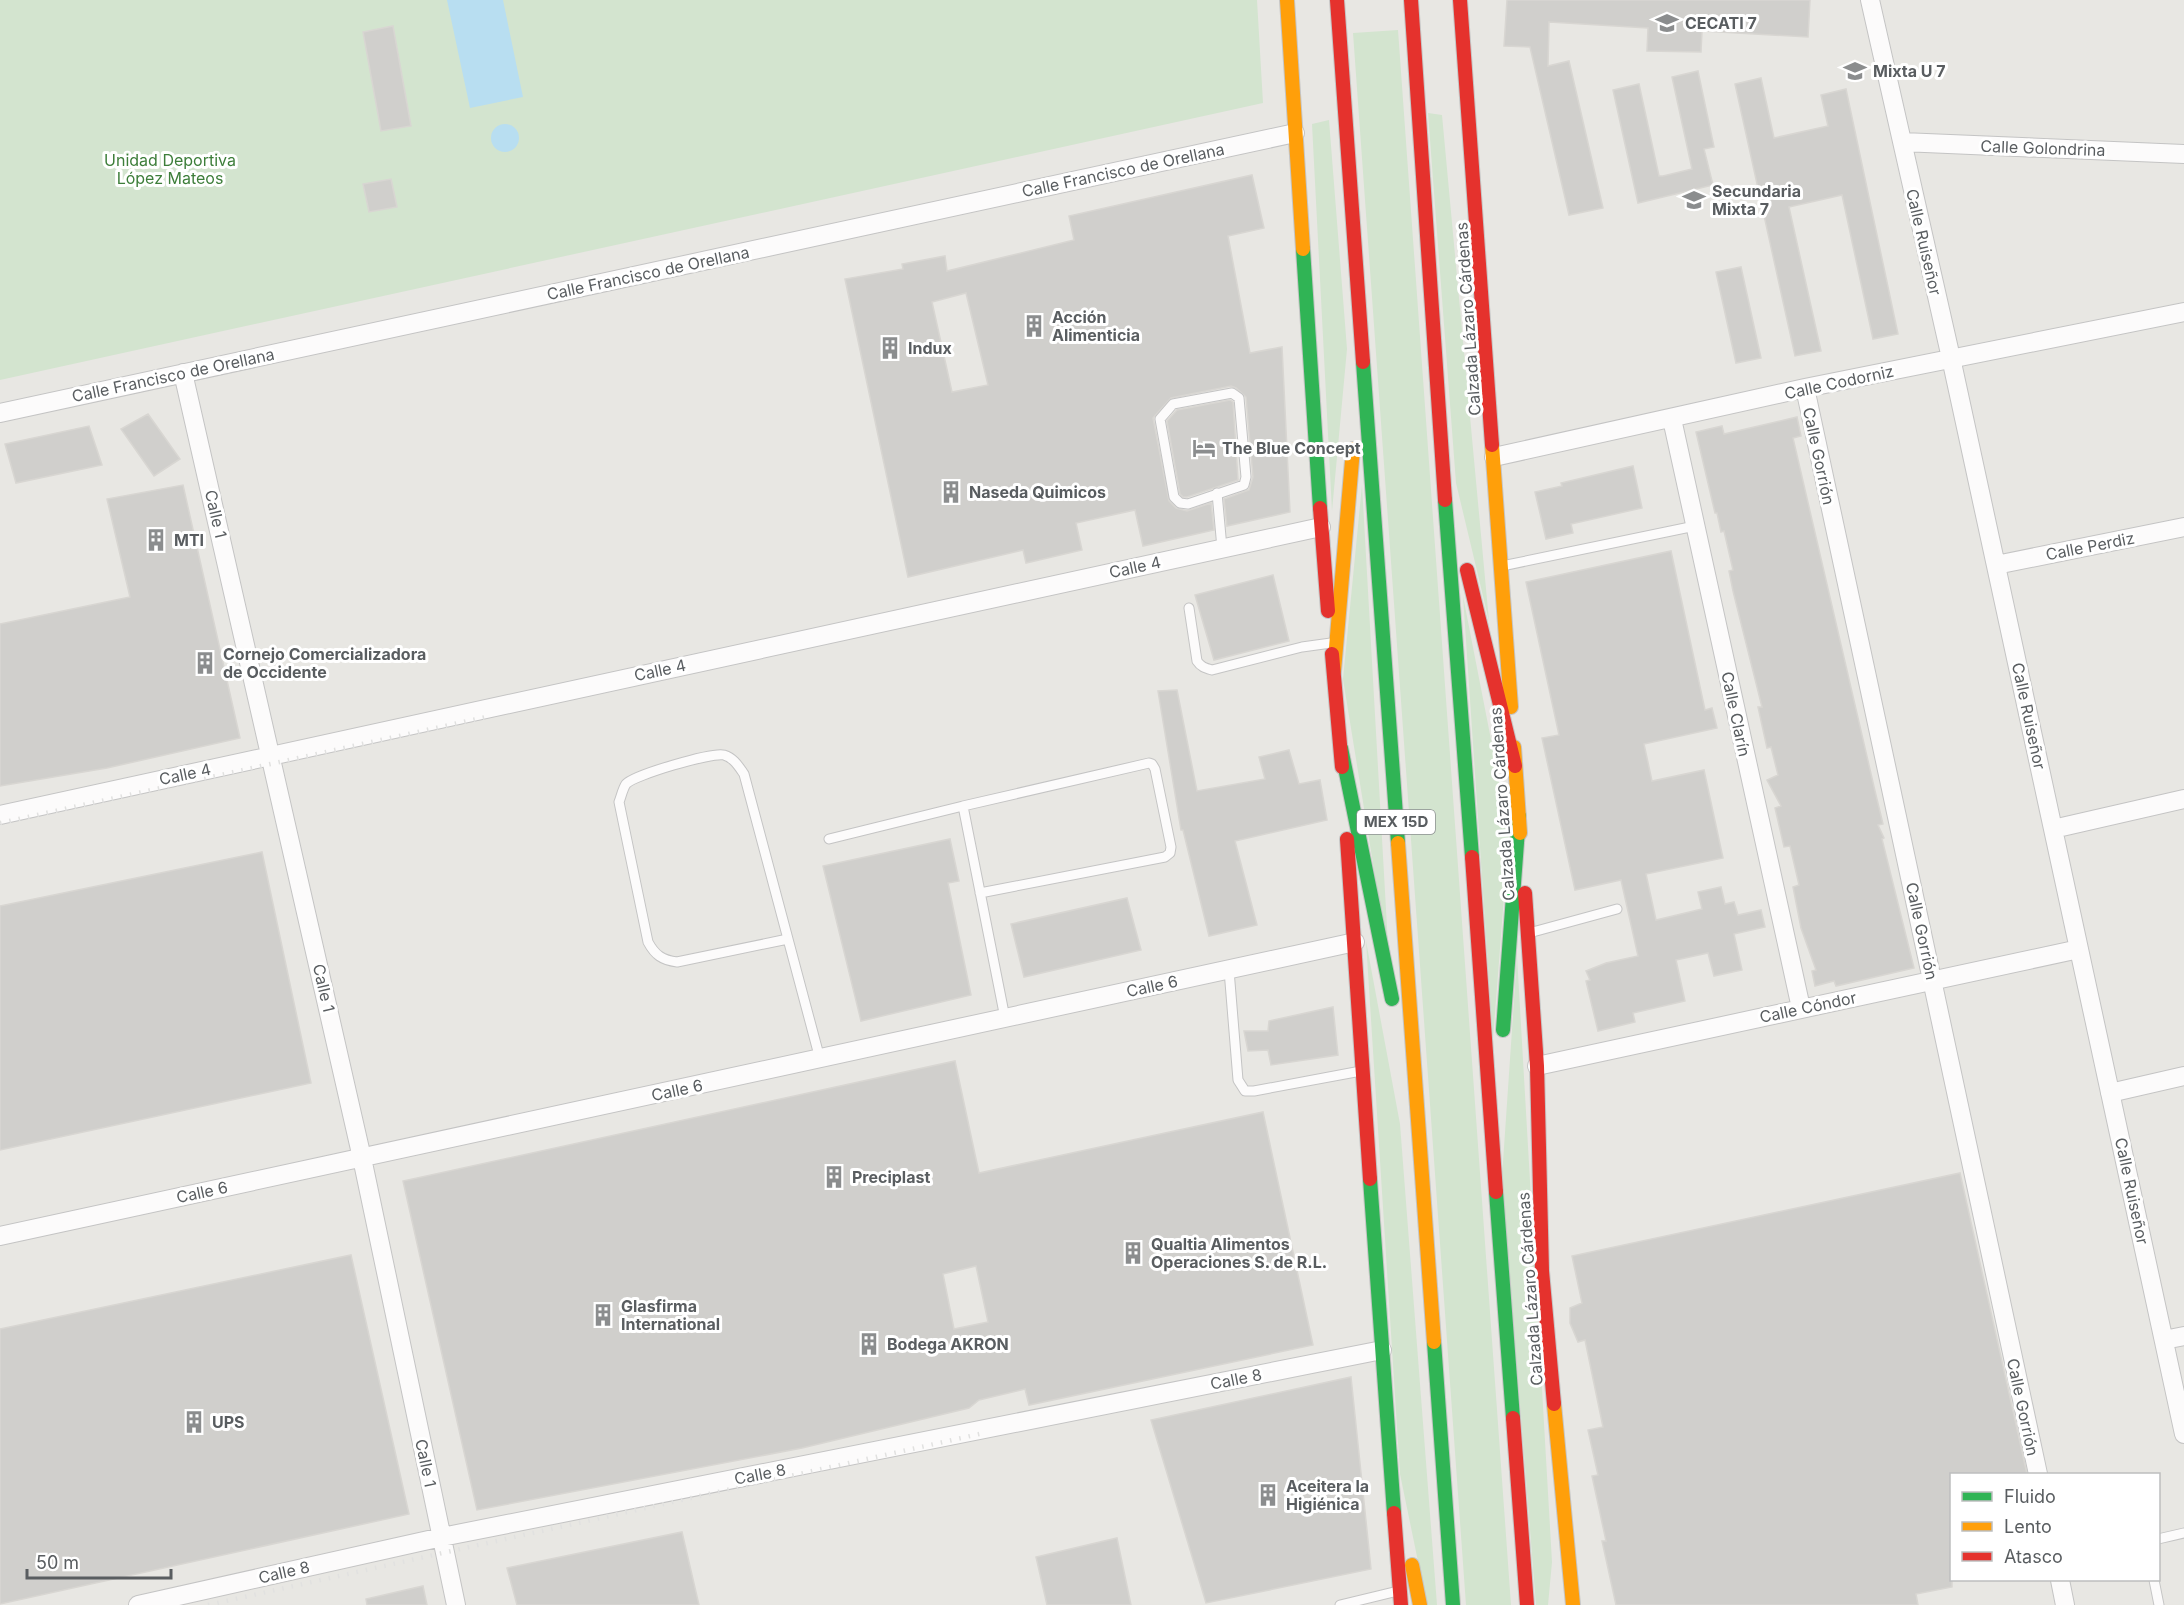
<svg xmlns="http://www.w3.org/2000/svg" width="2184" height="1605" viewBox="0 0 2184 1605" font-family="Inter,sans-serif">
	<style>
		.green { fill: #d3e4cf }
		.water { fill: #b8def1 }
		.building { fill: #d0cfcc; stroke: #d8d6d2; stroke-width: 1.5; fill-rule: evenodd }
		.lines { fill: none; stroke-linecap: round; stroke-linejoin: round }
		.lane-casing { stroke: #c4c4c4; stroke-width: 11 }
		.street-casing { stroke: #c4c4c4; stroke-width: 20 }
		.fast-casing { stroke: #c5c5c5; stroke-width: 16 }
		.slow-casing { stroke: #c5c5c5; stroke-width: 16 }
		.jam-casing { stroke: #c5c5c5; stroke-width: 16 }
		.lane { stroke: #fcfbfb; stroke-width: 9 }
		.street { stroke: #fcfbfb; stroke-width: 18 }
		.fast { stroke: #30b455; stroke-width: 14 }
		.slow { stroke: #ff9f0a; stroke-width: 14 }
		.jam { stroke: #e5322d; stroke-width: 14 }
		.rail { stroke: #e1e1e0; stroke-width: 4.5; stroke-dasharray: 1.5 8; stroke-linecap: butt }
		.labels { text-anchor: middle; stroke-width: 6; stroke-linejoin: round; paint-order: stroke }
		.shield { fill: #fff; stroke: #8b8e90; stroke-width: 1.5 }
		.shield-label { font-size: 15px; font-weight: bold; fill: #595d60 }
		.poi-label { font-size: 16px; font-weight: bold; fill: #595d60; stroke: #fff; text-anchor: start }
		.street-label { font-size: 16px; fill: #595d60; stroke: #fff }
		.park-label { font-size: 16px; fill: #3d7e3a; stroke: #fff }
	</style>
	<rect width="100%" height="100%" fill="#e8e7e3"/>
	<path class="green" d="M0,0H1257L1263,103L0,380Z
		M1398,30L1511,1605H1466L1353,33Z
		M1428,113L1442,115L1489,621L1456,483Z
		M1329,120L1347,349L1332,511L1312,124Z
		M1362,485L1389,962L1343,679Z
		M1463,596L1509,832L1493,1039Z
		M1366,941L1400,1124L1437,1605H1427L1400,1474Z
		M1517,956L1552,1562L1548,1605H1536L1502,1177Z"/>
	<path class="water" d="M447,0H503L523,97L470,108Z
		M491 138a14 14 0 1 1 28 0a14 14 0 1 1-28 0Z"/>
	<path class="building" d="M1507,0H1810L1808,37L1702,31L1701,52L1647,51L1648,28L1549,22L1548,66L1569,61L1603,208L1569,215L1530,47L1504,46Z
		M393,26L411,126L381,131L363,32Z
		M1698,71L1714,147L1704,149L1713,185L1638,203L1613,90L1639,84L1659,176H1663L1692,169L1672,77Z
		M1761,78L1774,138L1828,126L1821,95L1846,89L1898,334L1873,339L1842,195L1789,207L1821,351L1795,356L1735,84Z
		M1252,175L1264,228L1228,236L1250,353L1282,347L1290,512L1227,526L1224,499L1249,490L1253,477L1246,397L1236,388L1231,386L1171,398L1153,418L1169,501L1176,508L1187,511L1211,503L1214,530L1143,546L1135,510L1076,523L1082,550L1026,563L1023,550L908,577L845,279L903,269L902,264L945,256L947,271L1074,240L1069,216ZM966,293L988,385L952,392L932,302Z
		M391,179L397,207L369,212L363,184Z
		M1741,267L1761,358L1736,363L1716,272Z
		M1230,400L1233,402L1238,480L1187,497H1183L1180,494L1167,421L1177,410Z
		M148,414L180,459L154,476L121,429Z
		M1797,417L1801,436L1793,438L1875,791L1883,824L1878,825L1884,838L1882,839L1914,968L1836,986L1834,981L1815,986L1812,971L1816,970L1801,928L1793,887L1799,885L1790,846L1784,847L1775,808L1781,806L1767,780L1778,775L1771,747L1767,748L1758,707H1762L1733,591L1729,571L1733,570L1724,531L1721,532L1717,513H1715L1696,432L1722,426L1724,434Z
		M89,426L102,465L16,483L5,444Z
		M1633,466L1642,508L1571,524L1573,533L1546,539L1535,492L1562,486L1561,483Z
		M183,485L240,738L107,768L0,786V624L130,597L107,499Z
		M1671,551L1705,710L1712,708L1717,728L1644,744L1652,781L1704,770L1723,858L1646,874L1656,920L1702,909L1698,892L1721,887L1725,904L1734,902L1738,915L1761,910L1765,927L1734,934L1742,970L1714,976L1708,953L1676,960L1685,1001L1633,1013L1635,1022L1598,1031L1586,981L1590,980L1586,971L1606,963L1638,956L1621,880L1575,890L1542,738L1559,735L1526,582Z
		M1273,575L1289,641L1214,660L1195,595Z
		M1177,690L1197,791L1265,779L1259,757L1289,750L1299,784L1320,780L1327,820L1235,841L1257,925L1209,936L1183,830H1181L1158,691Z
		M950,839L959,881L948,883L971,995L861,1021L823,866Z
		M262,852L311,1083L0,1150V906Z
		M1127,898L1141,950L1024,977L1011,924Z
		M1333,1007L1338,1055L1271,1065L1268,1050L1248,1051L1244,1031H1268L1269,1021Z
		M955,1061L979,1173L1263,1112L1313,1345L1029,1405L1025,1389L979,1400L969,1408L802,1448L477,1510L403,1181ZM976,1266L988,1322L954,1329L943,1274Z
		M1960,1173L2027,1474H1952V1587L1916,1594L1918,1605H1616L1602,1541H1606L1592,1476L1598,1475L1588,1430L1603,1427L1585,1340L1578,1342L1570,1323V1308L1582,1303L1572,1256Z
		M351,1255L409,1514L0,1604V1329Z
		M1351,1377L1371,1569L1206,1603L1151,1420Z
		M682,1532L699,1605H517L507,1568Z
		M1117,1538L1131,1605H1047L1036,1557Z
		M423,1586L427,1605H367L366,1599Z"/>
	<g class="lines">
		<g class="lane-casing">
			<path id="lane" d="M1232,393L1239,398L1246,477L1244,485L1188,504L1180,503L1174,497L1160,419L1173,404Z
				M1217,493L1222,548
				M1502,566L1695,526
				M1189,608L1197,661C1201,667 1205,668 1212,670L1302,647L1331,643
				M963,806L1149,763L1152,764L1155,769L1171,847L1170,853L1165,857L980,893
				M829,839L963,806L1005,1018
				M1529,933L1617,909
				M788,939L677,962C662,960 655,955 648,942L619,802C621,797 623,788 626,784C634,775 712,752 724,755C734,758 739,767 744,774L820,1059
				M1229,970L1238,1080L1245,1091H1254L1361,1071
				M2158,1539L2184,1533
				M2154,1580L2159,1605
				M1340,1605L1398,1591"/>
		</g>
		<g class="street-casing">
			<path id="street" d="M1870,0L1951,358L2184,1434
				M1902,142L2184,154
				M183,373L362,1158L456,1605
				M1805,388L2038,1474
				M0,413L1295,133
				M1672,419L1801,1008
				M1494,457L1805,388L2184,312
				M1996,565L2184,527
				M0,815L1321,527
				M2053,829L2184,799
				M1537,1066L2079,949
				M2110,1093L2184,1076
				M0,1236L1355,942
				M2164,1340L2184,1336
				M2060,1580L2065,1605
				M138,1605L442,1537L1382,1350"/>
		</g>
		<g class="fast-casing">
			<path id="fast" d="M1303,249L1320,508
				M1363,362L1398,843
				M1445,500L1472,857
				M1341,748L1392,999
				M1503,1030L1519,816
				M1370,1179L1394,1513
				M1496,1192L1513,1418
				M1434,1342L1453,1605"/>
		</g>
		<g class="slow-casing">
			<path id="slow" d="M1287,0L1303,249
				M1492,445L1511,707
				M1334,671L1353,449
				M1514,747L1520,833
				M1398,843L1434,1342
				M1554,1404L1573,1605
				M1412,1565L1420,1605"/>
		</g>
		<g class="jam-casing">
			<path id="jam" d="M1337,0L1363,362
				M1411,0L1445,500
				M1460,0L1492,445
				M1320,508L1328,611
				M1467,570L1515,766
				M1332,654L1342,767
				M1347,839L1370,1179
				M1472,857L1496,1192
				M1525,893L1537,1066L1542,1271L1554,1404
				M1513,1418L1527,1605
				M1394,1513L1401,1605"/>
		</g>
		<use href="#lane" class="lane"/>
		<use href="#street" class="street"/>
		<use href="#fast" class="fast"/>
		<use href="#slow" class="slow"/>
		<use href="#jam" class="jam"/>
		<path class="rail" d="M0,823L486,717
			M208,1605L984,1433"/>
	</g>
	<defs>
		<g id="school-bare" transform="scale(1.8)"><path d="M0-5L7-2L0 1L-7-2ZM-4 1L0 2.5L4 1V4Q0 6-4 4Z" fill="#8b8d8e" stroke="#fff" stroke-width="2.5" paint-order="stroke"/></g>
		<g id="building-bare" transform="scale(1.8)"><path d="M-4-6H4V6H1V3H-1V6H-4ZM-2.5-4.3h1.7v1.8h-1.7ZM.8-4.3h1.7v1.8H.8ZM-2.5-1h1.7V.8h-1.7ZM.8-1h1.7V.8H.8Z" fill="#8b8d8e" stroke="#fff" stroke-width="2.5" paint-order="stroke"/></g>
		<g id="hotel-bare" transform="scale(1.8)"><path d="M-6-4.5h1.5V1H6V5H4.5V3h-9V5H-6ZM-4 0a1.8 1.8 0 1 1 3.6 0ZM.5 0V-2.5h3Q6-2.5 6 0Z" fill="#8b8d8e" stroke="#fff" stroke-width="2.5" paint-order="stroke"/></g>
	</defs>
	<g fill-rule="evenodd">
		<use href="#school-bare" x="1667" y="23"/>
		<use href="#school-bare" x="1855" y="71"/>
		<use href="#school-bare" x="1694" y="200"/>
		<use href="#building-bare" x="1034" y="326"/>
		<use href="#building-bare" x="890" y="348"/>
		<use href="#hotel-bare" x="1204" y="448"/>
		<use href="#building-bare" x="951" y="492"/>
		<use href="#building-bare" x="156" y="540"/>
		<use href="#building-bare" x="205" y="663"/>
		<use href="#building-bare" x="834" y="1177"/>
		<use href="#building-bare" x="1133" y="1253"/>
		<use href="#building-bare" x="603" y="1315"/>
		<use href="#building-bare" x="869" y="1344"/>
		<use href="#building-bare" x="194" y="1422"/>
		<use href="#building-bare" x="1268" y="1495"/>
	</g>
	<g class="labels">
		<rect class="shield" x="1357" y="810" width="78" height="24" rx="4.5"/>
		<g class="shield-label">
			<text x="1396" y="827">MEX 15D</text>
		</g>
		<g class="poi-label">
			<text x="1685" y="29">CECATI 7</text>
			<text x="1873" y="77">Mixta U 7</text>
			<text x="1712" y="197">Secundaria<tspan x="1712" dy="18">Mixta 7</tspan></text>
			<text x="1052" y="323">Acción<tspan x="1052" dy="18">Alimenticia</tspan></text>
			<text x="908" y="354">Indux</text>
			<text x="1222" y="454">The Blue Concept</text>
			<text x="969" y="498">Naseda Quimicos</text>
			<text x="174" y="546">MTI</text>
			<text x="223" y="660">Cornejo Comercializadora<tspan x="223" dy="18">de Occidente</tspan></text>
			<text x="852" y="1183">Preciplast</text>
			<text x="1151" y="1250">Qualtia Alimentos<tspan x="1151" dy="18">Operaciones S. de R.L.</tspan></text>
			<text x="621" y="1312">Glasfirma<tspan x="621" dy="18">International</tspan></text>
			<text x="887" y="1350">Bodega AKRON</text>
			<text x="212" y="1428">UPS</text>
			<text x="1286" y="1492">Aceitera la<tspan x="1286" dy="18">Higiénica</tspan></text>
		</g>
		<g class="street-label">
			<text transform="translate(2043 148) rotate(2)" y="6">Calle Golondrina</text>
			<text transform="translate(1123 170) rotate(-12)" y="6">Calle Francisco de Orellana</text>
			<text transform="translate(1924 242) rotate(77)" y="6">Calle Ruiseñor</text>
			<text transform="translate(648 273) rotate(-12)" y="6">Calle Francisco de Orellana</text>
			<text transform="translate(1468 319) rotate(-94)" y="6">Calzada Lázaro Cárdenas</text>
			<text transform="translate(173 375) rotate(-12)" y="6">Calle Francisco de Orellana</text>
			<text transform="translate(1839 382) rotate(-12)" y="6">Calle Codorniz</text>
			<text transform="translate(1819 456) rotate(78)" y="6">Calle Gorrión</text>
			<text transform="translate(216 514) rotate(77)" y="6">Calle 1</text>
			<text transform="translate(2090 546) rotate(-11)" y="6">Calle Perdiz</text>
			<text transform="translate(1135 567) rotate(-12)" y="6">Calle 4</text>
			<text transform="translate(660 670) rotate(-12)" y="6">Calle 4</text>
			<text transform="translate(1736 714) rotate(78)" y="6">Calle Clarín</text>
			<text transform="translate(2029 716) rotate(78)" y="6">Calle Ruiseñor</text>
			<text transform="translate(185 774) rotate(-12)" y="6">Calle 4</text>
			<text transform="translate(1502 804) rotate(-94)" y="6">Calzada Lázaro Cárdenas</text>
			<text transform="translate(1922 931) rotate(78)" y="6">Calle Gorrión</text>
			<text transform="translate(1152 986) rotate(-12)" y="6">Calle 6</text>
			<text transform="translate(324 988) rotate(77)" y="6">Calle 1</text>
			<text transform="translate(1808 1007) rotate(-12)" y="6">Calle Cóndor</text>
			<text transform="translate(677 1090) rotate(-12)" y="6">Calle 6</text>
			<text transform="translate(2132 1191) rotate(78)" y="6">Calle Ruiseñor</text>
			<text transform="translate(202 1192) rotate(-12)" y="6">Calle 6</text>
			<text transform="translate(1530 1289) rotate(-94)" y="6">Calzada Lázaro Cárdenas</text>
			<text transform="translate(1236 1379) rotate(-11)" y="6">Calle 8</text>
			<text transform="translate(2023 1407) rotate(78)" y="6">Calle Gorrión</text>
			<text transform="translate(426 1463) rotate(78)" y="6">Calle 1</text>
			<text transform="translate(760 1474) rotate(-11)" y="6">Calle 8</text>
			<text transform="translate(284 1572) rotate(-13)" y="6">Calle 8</text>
		</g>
		<g class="park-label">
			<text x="170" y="166">Unidad Deportiva<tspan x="170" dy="18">López Mateos</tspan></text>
		</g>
	</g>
	<rect x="1950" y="1473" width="210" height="108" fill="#ffffff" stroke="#bdbebf" stroke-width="1.5"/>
	<rect x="1962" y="1492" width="30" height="9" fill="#30b455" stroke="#bdbebf" stroke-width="1.5"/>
	<text x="2004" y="1503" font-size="18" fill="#595d60">Fluido</text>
	<rect x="1962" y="1522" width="30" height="9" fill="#ff9f0a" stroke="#bdbebf" stroke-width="1.5"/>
	<text x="2004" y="1533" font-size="18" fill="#595d60">Lento</text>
	<rect x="1962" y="1552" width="30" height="9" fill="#e5322d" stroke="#bdbebf" stroke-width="1.5"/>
	<text x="2004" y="1563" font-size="18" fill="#595d60">Atasco</text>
	<path d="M27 1569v9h144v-9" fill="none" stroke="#595d60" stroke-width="3"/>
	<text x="36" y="1569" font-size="18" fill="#595d60" stroke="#ffffff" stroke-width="4.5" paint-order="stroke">50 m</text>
</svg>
